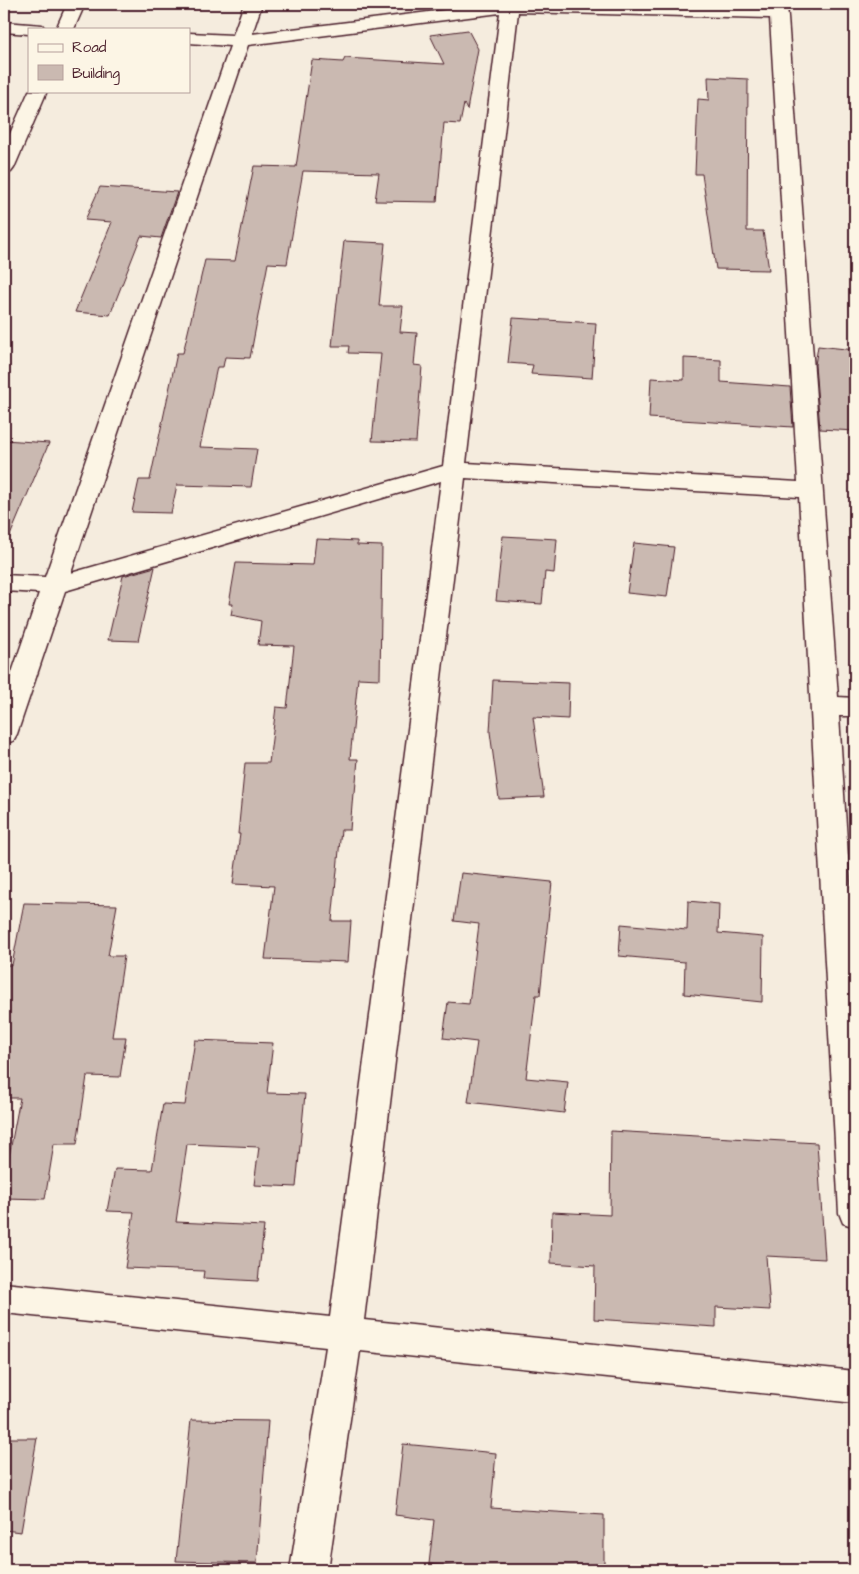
<svg xmlns="http://www.w3.org/2000/svg" width="859" height="1574" viewBox="0 0 859 1574" font-family="'Architects Daughter',sans-serif">
	<style>
		.building { fill: #cab9b1; stroke: #4a1f2b }
		.lines { fill: none; stroke-linecap: round; stroke-linejoin: round }
		.minor-casing { stroke: #4a1f2b; stroke-width: 3 }
		.minor { fill: #fcf5e5; fill-rule: evenodd }
	</style>
	<rect width="100%" height="100%" fill="#f5ecde"/>
	<filter id="ink" filterUnits="userSpaceOnUse"><feTurbulence type="fractalNoise" baseFrequency=".02" numOctaves="2"/><feDisplacementMap in="SourceGraphic" scale="10" xChannelSelector="R" yChannelSelector="G"/><feConvolveMatrix kernelMatrix="1 2 1 2 8 2 1 2 1" color-interpolation-filters="sRGB"/></filter>
	<g filter="url(#ink)">
		<path class="building" d="M468,30L478,49L467,110L464,104L460,124L444,123L437,202L375,201L379,173L303,171L287,264L268,263L250,358L225,357L223,367H217L200,447L257,449L251,487L177,485L171,513L132,512L139,480H150L177,353H183L205,260L235,261L254,166L296,167L312,60L343,62L345,58L444,64L430,35Z
			M708,77L748,79L747,231H763L769,270L716,269L702,174H695L698,99L709,100Z
			M100,187L177,192L161,238L141,236L110,315L75,312L112,222L85,220Z
			M344,241L385,243L379,306H403L400,332L417,333L414,365L422,366L416,442L372,441L381,354L348,353L349,346H332Z
			M513,318L596,323L592,378L531,374L533,365L508,363Z
			M818,346L855,350V431L820,429L815,365Z
			M684,358L721,360V382L790,387L793,427L649,418L651,378L684,380Z
			M4,440L49,443L4,550Z
			M503,536L557,539L554,573L545,572L542,604L496,601Z
			M316,539L357,541V545L382,546L380,679L358,678L350,759H358L355,793H353L350,830H341L332,921H351L348,962L265,959L274,886L233,884L240,834H238L245,763H269L276,707L287,708L294,646L258,645L261,621L231,615L233,604H229L236,563L313,565Z
			M634,543L674,547L667,597L627,593Z
			M155,567L138,641L108,640L123,576Z
			M493,680L569,683L568,719L533,717L544,797L499,799L490,732Z
			M461,873L552,882L540,995H536L526,1078L568,1082L564,1113L468,1102L477,1042L443,1038L448,1002L469,1004L479,924L454,921Z
			M688,901L719,904L718,933L763,937L762,1002L684,994L685,962L619,956L621,924L687,930Z
			M24,903L117,905L108,956H124L112,1037H126L120,1077L87,1076L77,1144H54L45,1199L4,1198V1183L20,1098H4V965H12Z
			M195,1040L273,1043L267,1093L305,1094L296,1187L254,1185L259,1147L187,1144L176,1222L264,1226L258,1281L203,1278L204,1271L125,1268L134,1212L107,1211L115,1169L152,1170L163,1104L185,1105Z
			M611,1131L817,1143L825,1259L766,1256L770,1310L716,1307V1327L594,1319L595,1266L551,1263L552,1212L610,1215Z
			M191,1420L268,1421L257,1563L176,1561Z
			M4,1438H37L21,1532L4,1530Z
			M403,1444L496,1453L491,1508L604,1515V1570H464V1568L429,1564L434,1520L395,1515Z"/>
		<g class="lines">
			<g class="minor-casing">
				<path id="minor" d="M67,4H85L74,29H56Z
					M244,4H262L252,34L493,4L769,8V4H787L838,697L855,698V716H839L855,966V1227L843,1223L839,1213L799,497L465,478L364,1320L855,1371V1403L360,1351L328,1570H290L326,1347L4,1313V1283L330,1317L441,481L65,591L17,734L13,741L4,743V696L39,593L4,591V575L45,577L230,46L189,43V33L233,35ZM518,12L770,18L798,482L466,463ZM500,13L443,466L71,573L248,45Z
					M4,22L42,25L45,29H29V34L4,32Z
					M29,91H47L14,168L11,172L4,174V147Z"/>
			</g>
			<use href="#minor" class="minor"/>
		</g>
	</g>
	<rect width="859" height="1574" fill="none" stroke="#fcf5e5" stroke-width="20"/>
	<rect x="10" y="10" width="839" height="1554" fill="none" stroke="#4a1f2b" stroke-width="2" filter="url(#ink)"/>
	<rect x="28" y="28" width="162" height="65" fill="#fcf5e5" stroke="#b59f9b"/>
	<rect x="38" y="44" width="25" height="8" fill="#fcf5e5" stroke="#b59f9b"/>
	<text x="72" y="52" font-size="15" fill="#4a1f2b">Road</text>
	<rect x="38" y="65" width="25" height="15" fill="#cab9b1" stroke="#b59f9b"/>
	<text x="72" y="78" font-size="15" fill="#4a1f2b">Building</text>
</svg>
